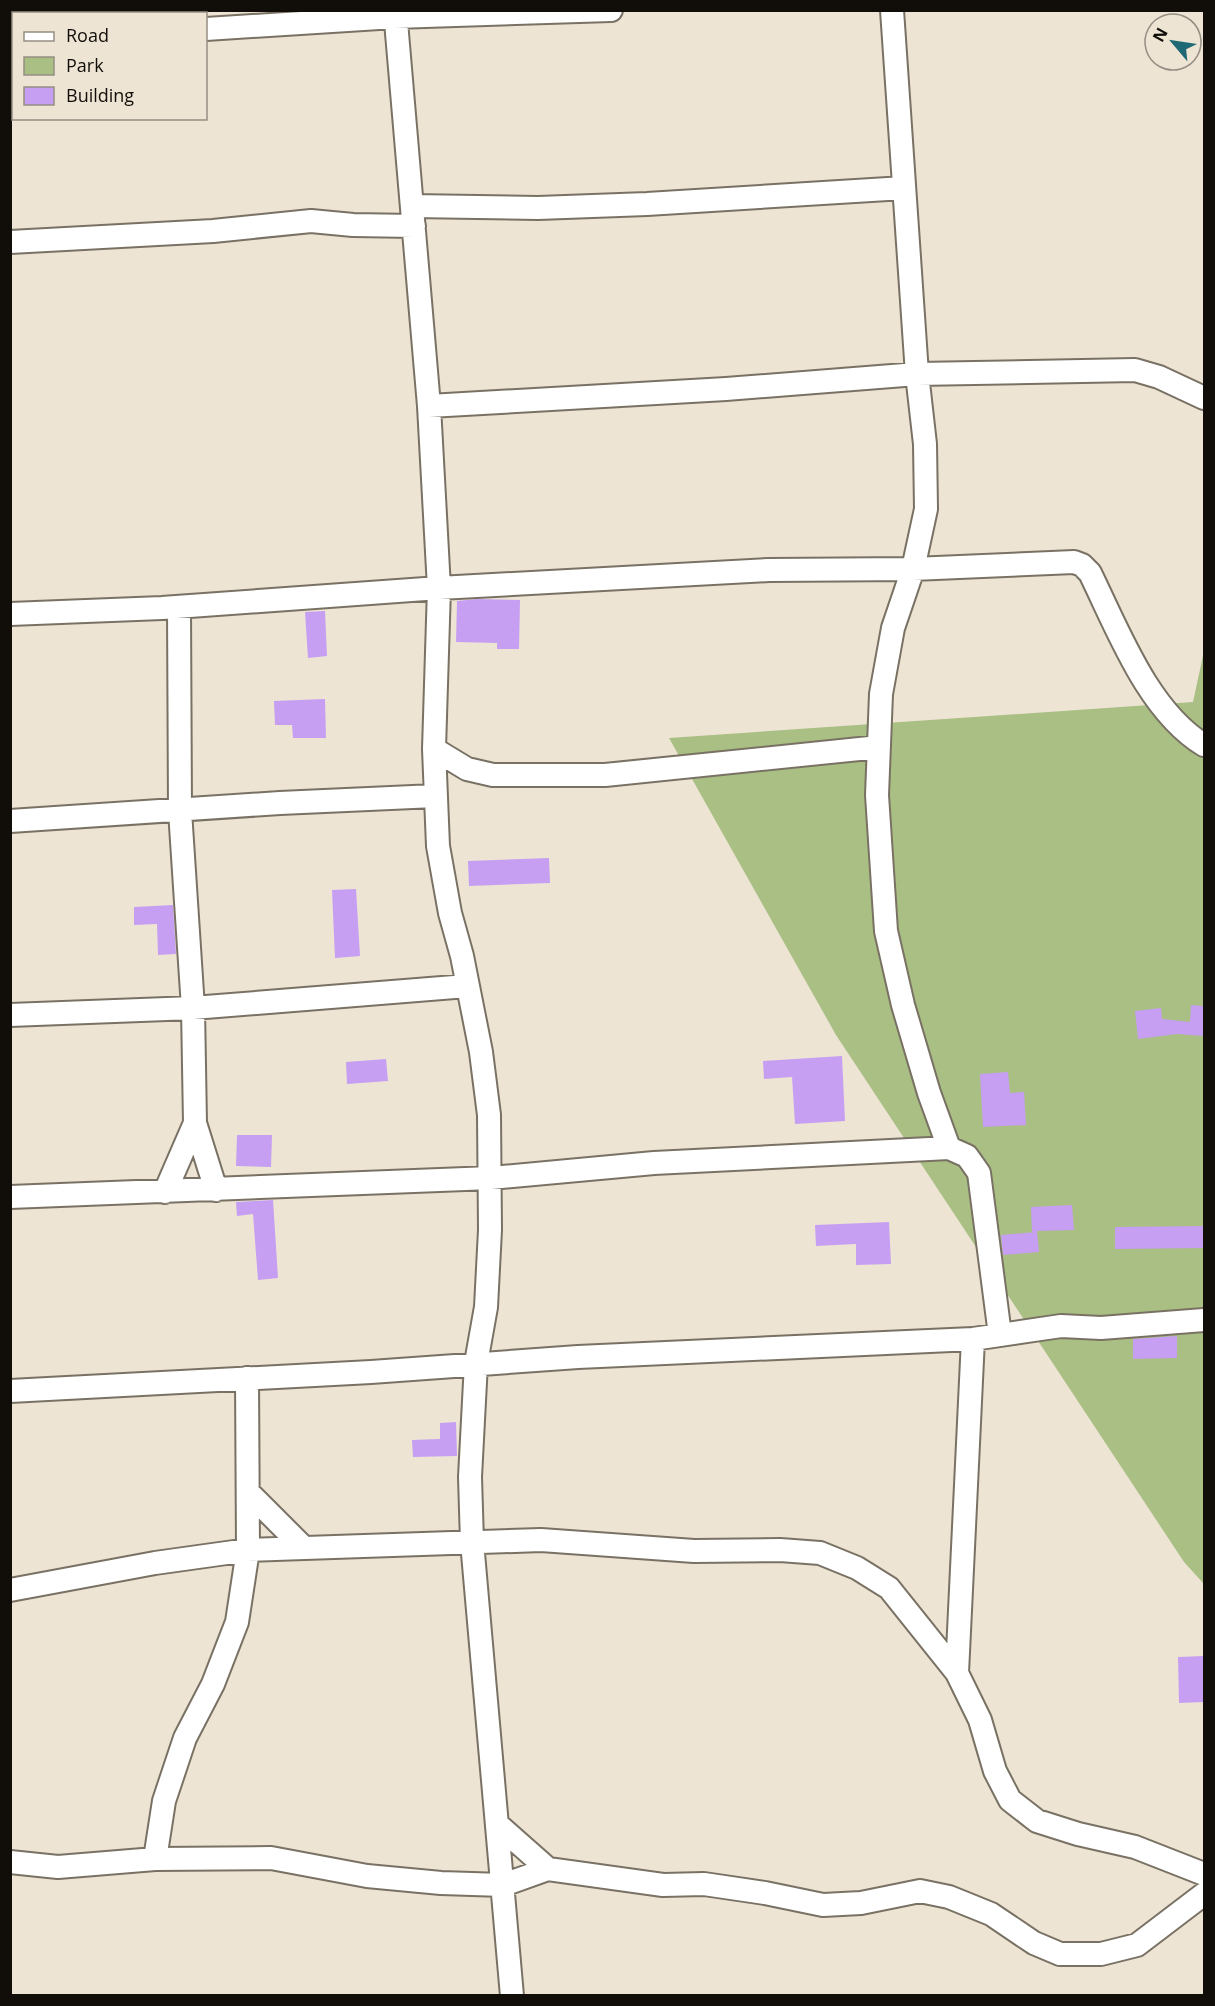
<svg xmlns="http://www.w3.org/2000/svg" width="1215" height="2006" viewBox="0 0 1215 2006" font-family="'Open Sans',sans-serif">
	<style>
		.green { fill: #a9bf84 }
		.building { fill: #c69ff3 }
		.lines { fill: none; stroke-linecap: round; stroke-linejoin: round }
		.minor-casing { stroke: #797264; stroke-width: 26 }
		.minor { stroke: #fff; stroke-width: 22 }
	</style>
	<rect width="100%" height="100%" fill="#ede4d4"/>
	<path class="green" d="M1204,651V1584L1184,1562L836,1035L669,738L1193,702Z"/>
	<path class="building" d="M477,599L520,600L519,649H497V643L456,642L457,601Z
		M325,611L327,656L308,658L305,612Z
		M325,699L326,738H293L292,725H275L274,701Z
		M549,858L550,883L469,886L468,861Z
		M356,889L360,956L335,958L332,890Z
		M173,905L176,954L158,955L157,924L134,925V907Z
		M1191,1005L1204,1006V1036L1177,1034L1138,1039L1135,1011L1161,1008L1162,1019L1190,1022Z
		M842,1056L845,1121L795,1124L792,1077L764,1079L763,1061Z
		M386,1059L388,1081L347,1084L346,1062Z
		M1008,1072L1010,1093L1024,1092L1026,1125L983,1127L980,1074Z
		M237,1135H272L271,1167L236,1166Z
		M273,1200L278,1278L258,1280L253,1214L237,1216L236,1202Z
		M1072,1205L1074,1230L1037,1231L1039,1252L1003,1255L1001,1235L1036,1232H1032L1031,1207Z
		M889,1222L891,1264L856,1265V1244L816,1246L815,1225Z
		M1204,1226V1248L1115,1249V1227Z
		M1177,1336V1358L1133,1359V1339Z
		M456,1422L457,1456L413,1457L412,1440L440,1439V1423Z
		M1204,1656V1702L1179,1703L1178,1657Z"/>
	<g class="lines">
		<g class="minor-casing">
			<path id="minor" d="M395,10L429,406L439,588L434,749L438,846L450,913L462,956L481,1052L489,1115L490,1230L486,1307L476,1363L470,1477L472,1542L512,1996
				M892,10L917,374L925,444L926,509L913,569L893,628L881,694L877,795L886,931L903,1005L929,1093L949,1148
				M206,29L395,17L611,10
				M10,40H14
				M412,206L538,208L647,204L904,188
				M10,242L213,231L311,221L353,225L414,226
				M429,406L726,389L917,374L1135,370L1159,377L1204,398
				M179,607L180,811L193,1008L195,1123L216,1190
				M10,614L162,608L439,588L769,570L913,569L1074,562L1082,565L1090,573C1118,630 1148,711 1204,745
				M434,749L467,769L493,775H605L879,747
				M10,821L280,803L435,796
				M10,1015L193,1008L467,986
				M165,1192L195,1123
				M10,1197L491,1178L654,1163L949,1148L967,1156L979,1173L1000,1335
				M10,1391L371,1372L578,1357L973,1339L1061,1326L1101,1328L1204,1320
				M248,1492L304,1548
				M10,1590L155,1563L248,1550L541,1540L694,1551L780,1550L820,1553L857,1568L889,1588L957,1673L980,1720L995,1771L1010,1800L1037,1821L1078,1834L1135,1847L1204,1874
				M957,1673L973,1339
				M497,1824L548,1869
				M155,1859L164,1801L185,1738L213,1684L237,1622L248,1550L247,1378
				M10,1862L58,1867L155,1859L271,1858L367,1876L441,1883L503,1885L548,1869L663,1885L704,1884L765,1893L823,1905L861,1903L920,1891L949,1897L991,1914L1034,1943L1060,1954H1101L1137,1945L1204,1894"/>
		</g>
		<use href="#minor" class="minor"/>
	</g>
	<rect width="1215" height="2006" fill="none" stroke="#110e09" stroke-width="24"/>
	<rect x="12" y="12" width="195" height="108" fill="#ede4d4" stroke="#958e83" stroke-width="1.5"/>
	<rect x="24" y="32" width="30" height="9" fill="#ffffff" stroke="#958e83" stroke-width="1.5"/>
	<text x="66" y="42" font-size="18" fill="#110e09">Road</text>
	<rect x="24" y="57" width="30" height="18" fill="#a9bf84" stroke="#958e83" stroke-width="1.5"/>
	<text x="66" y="72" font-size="18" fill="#110e09">Park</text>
	<rect x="24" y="87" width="30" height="18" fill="#c69ff3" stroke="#958e83" stroke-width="1.5"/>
	<text x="66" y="102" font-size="18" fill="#110e09">Building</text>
	<g transform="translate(1173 42) rotate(299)"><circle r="28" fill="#ede4d4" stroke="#958e83" stroke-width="1.5"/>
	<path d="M0-4.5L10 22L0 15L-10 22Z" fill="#1f6974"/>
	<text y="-9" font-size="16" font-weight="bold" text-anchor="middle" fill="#110e09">N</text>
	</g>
</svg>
